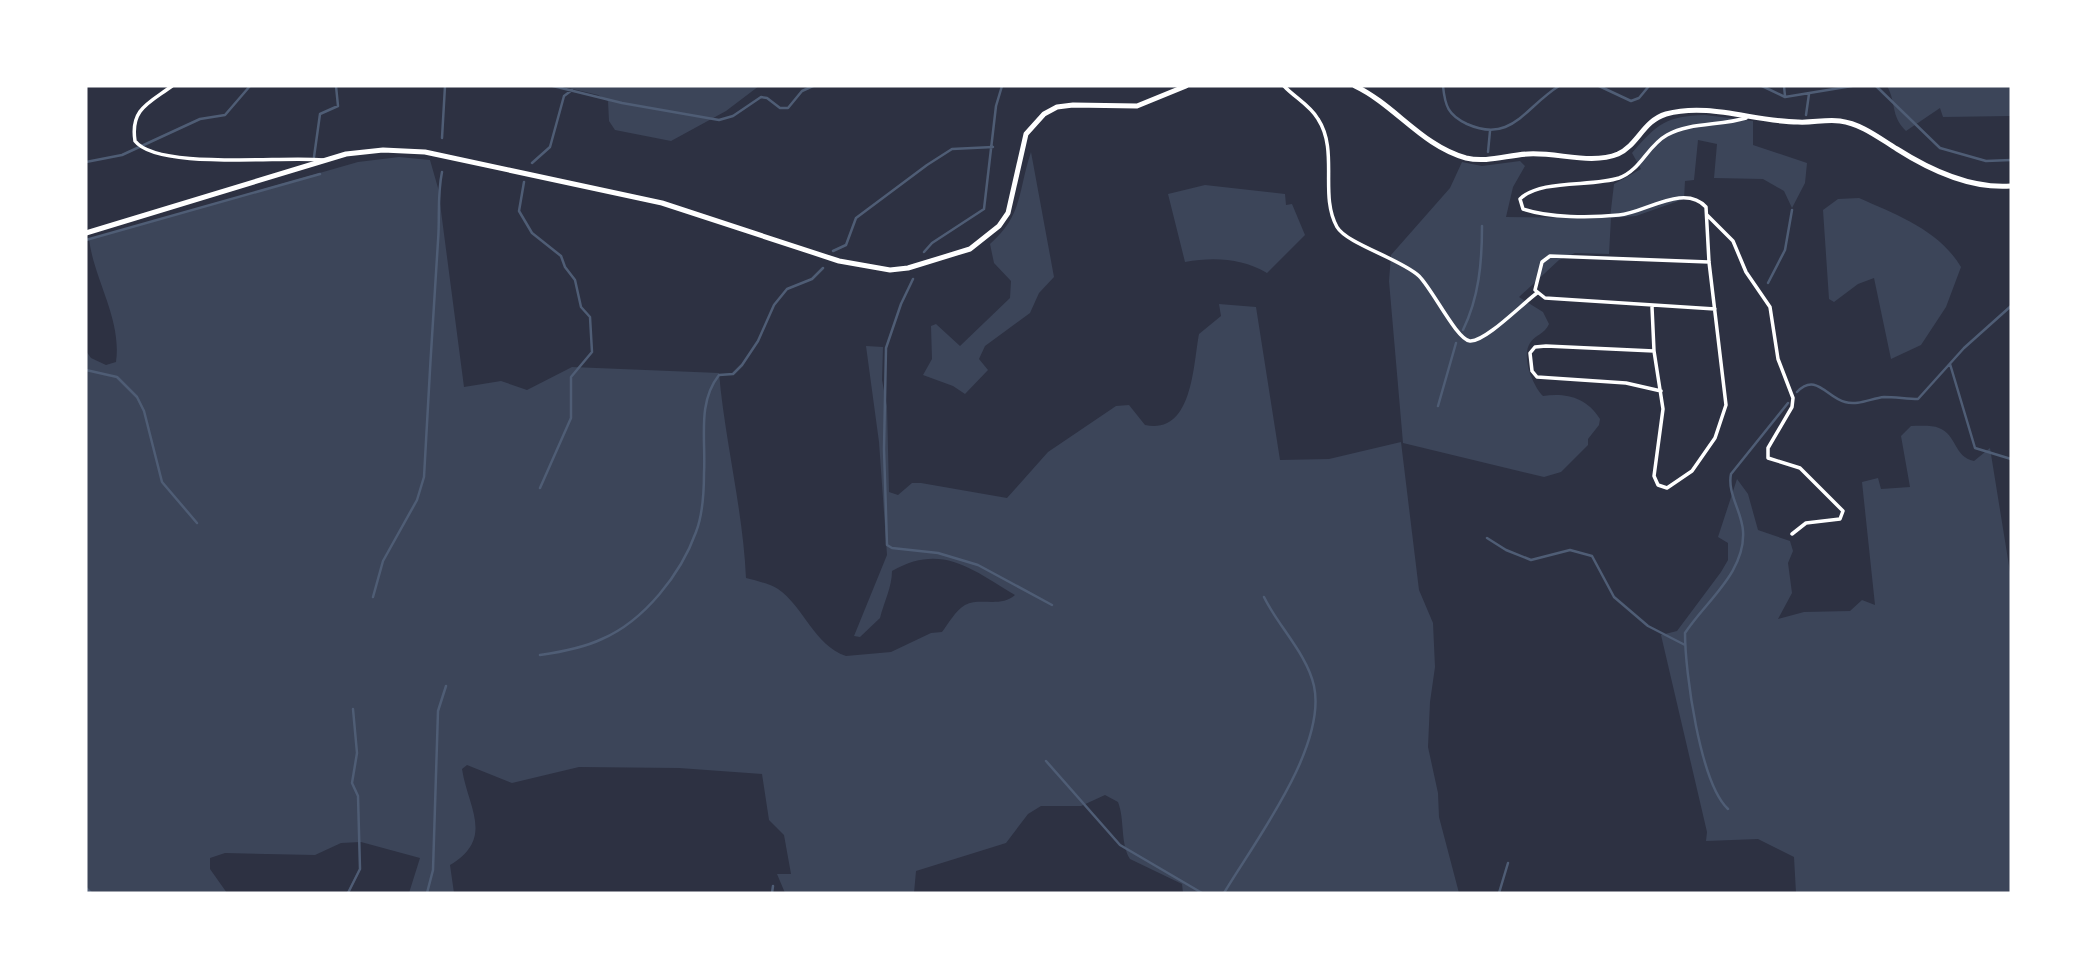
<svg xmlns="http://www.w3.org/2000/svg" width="2097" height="979" viewBox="0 0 2097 979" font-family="'Libre Baskerville',serif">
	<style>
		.green { fill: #3c4559 }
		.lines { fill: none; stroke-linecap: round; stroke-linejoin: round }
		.stream { stroke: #4f5d75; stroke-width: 2.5 }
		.minor { stroke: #fff; stroke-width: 3.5 }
		.primary { stroke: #fff; stroke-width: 5 }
	</style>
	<rect width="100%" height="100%" fill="#2d3142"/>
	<path class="green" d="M560,86H759L726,111L671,141L615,130L609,121L608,101L598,95Z
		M1887,86H2011V116L1943,117L1940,108L1906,131C1890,115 1897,104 1887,86Z
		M1705,115L1753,121V145L1807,163L1805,183L1792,208L1784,191L1763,179L1714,178L1717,144L1698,140L1694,180L1685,181L1684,199L1636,216L1611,218L1609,254L1575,253L1559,260L1519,297L1543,312L1549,324C1545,334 1535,335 1530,343C1521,357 1533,386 1543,396C1566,393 1586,397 1600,419L1599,425L1588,439V445L1561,472L1544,477L1403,443L1389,281L1391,255L1450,188L1462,162L1482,166L1520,161L1525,166L1513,187L1506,217L1610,218L1614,184L1641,169L1632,153C1657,124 1666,116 1705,115Z
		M1031,152L1054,277L1039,293L1030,313L985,346L979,359L988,370L965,394L953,386L923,375L932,359L931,326L936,324L960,346L1010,298L1011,281L994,263L990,244C1023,215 1018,191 1031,152Z
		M399,157L430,160L438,188L464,387L501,381L527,390L572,367L719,373C725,442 743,510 746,578C757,581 768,583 778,589C804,607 814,645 846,656L891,652L931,633L942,632C949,623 955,611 965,605C980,597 1001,608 1015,595C973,570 942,542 892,571C892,587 884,602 880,618L860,637L854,636L887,555L879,442L866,346L883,347L882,380L887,406L889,492L898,495L912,483H921L1007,498L1048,452L1116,406L1129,405L1145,425C1193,435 1193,365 1199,334L1221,316L1219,304L1256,307L1280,460L1329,459L1401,442L1419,590L1433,623L1435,667L1430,702L1428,747L1438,793L1439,817L1459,893H1183L1182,884L1130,859C1120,843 1125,820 1118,802L1105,795L1081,806H1041L1028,814L1006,843L916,871L914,893H785L777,874H791L784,835L769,820L762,774L679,768L579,767L512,783L467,765L462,769C468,808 495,838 450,865L454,893H409L420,858L361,842L341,843L315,855L225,853L210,858V869L227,893H86V351L91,358L106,365L116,362C122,319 94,280 89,239L358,162Z
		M1205,185L1285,194L1286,205L1292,204L1305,235L1267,273C1242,258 1213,257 1185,262L1168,194Z
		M1859,198C1897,215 1939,230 1961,267L1946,307L1921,345L1891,359L1874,278L1858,284L1834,302L1829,299L1823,210L1838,199Z
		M1911,426C1920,426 1932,425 1939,428C1957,435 1954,457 1974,461L1990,448L2011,578V893H1796L1794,857L1758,839L1706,841L1707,832L1661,635L1677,631L1721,572L1728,560V543L1718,537L1737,479L1748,494L1758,530L1790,541L1793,551L1788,563L1792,593L1778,619L1804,612L1850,611L1862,600L1875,605L1862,482L1878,478L1881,489L1910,487L1901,436Z"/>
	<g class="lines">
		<path class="stream" d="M553,86L622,103L719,120L733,116L761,97L767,98L780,108H788L802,91L813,86
			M1443,86C1445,106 1448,115 1467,124C1512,144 1525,107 1559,86
			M1599,86L1631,101L1639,98L1649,86
			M1762,86L1785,97L1852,86
			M1784,86L1785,96
			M1876,86L1940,148L1986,161L2011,160
			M1806,115L1809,94
			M442,138L445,86
			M1488,152L1490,131
			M314,157L320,114L338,106L336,86
			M86,162L122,155L200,119L225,115L250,86
			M532,163L550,147L564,96L572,90
			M524,182L519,211L532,233L561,256L565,267L575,280L581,307L590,317L592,352L571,377V418L540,488
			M86,240L320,174
			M833,251L846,245L856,218L927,165L952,149L993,147
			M924,252L932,243L984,209L996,106L1002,86
			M913,279L901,304L886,348L884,449L887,545L892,548L938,553L978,565L1052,605
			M1768,283L1785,250L1792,210
			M1463,330C1479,297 1482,263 1482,226
			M1950,364L1975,448L2011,459
			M86,370L117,377L137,397L144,411L162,482L197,523
			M1797,392C1816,372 1827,398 1845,402C1858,406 1872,398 1884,397C1896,397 1907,399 1918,399L1964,348L2011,306
			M1438,406L1456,343
			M1487,538L1506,550L1531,560L1570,550L1592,556L1614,597L1648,626L1685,645
			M373,597L383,561L417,500L424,477C428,398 433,320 438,241C440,217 437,196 442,172
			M540,655C561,652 583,648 602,639C644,621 681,574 696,532C703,514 704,492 704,473C706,439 697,403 719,375L733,374L742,365L758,341L774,305L787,289L812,279L823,268
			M1046,761L1120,845L1202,893
			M1728,809C1700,783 1685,672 1685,633C1705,602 1746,572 1743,531C1742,512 1727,493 1731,474L1788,403
			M86,888L91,893
			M348,893L360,869L358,796L352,783L357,753L353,709
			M427,893L433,870L438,711L446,686
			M772,893L773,886
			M1224,893C1255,841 1327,747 1314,686C1307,654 1278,626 1264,597
			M1499,893L1508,863"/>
		<path class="minor" d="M172,86C149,103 130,109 135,141C157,170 283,156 323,160
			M1284,86C1294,97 1310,105 1318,119C1339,151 1319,195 1337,227C1347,244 1401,259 1419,276C1433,290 1457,340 1470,341C1485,342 1522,304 1537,293
			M1707,215L1733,241L1746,272L1770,307L1778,359L1793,398L1792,407L1768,448V458L1800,468L1843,511L1840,519L1806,523L1792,534
			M1709,262L1550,256L1542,262L1535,290L1545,298L1715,309
			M1652,307L1654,351L1663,409L1654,476L1658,485L1667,488L1692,471L1715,438L1726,405L1709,262L1706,207C1684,183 1645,213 1619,215C1590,218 1550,218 1523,209L1520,199C1540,179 1592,187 1619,178C1641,170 1647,146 1667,135C1690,122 1720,126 1746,118
			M1654,351L1546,346L1535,347L1530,353L1532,371L1537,377L1626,383L1661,391"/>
		<path class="primary" d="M1355,86C1395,105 1422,146 1466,158C1487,163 1507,155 1528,154C1557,152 1591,165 1618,154C1638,145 1643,121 1666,114C1709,102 1755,122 1798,122C1812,123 1826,119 1840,121C1862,124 1879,138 1897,149C1930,170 1972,189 2011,186
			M86,233L346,154L383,150L425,152L662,203L839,261L890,270L908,268L970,249L999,226L1008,213L1026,134L1044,114L1057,107L1073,105L1137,106L1186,86"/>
	</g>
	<rect width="2097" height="979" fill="none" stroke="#ffffff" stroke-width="175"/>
</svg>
